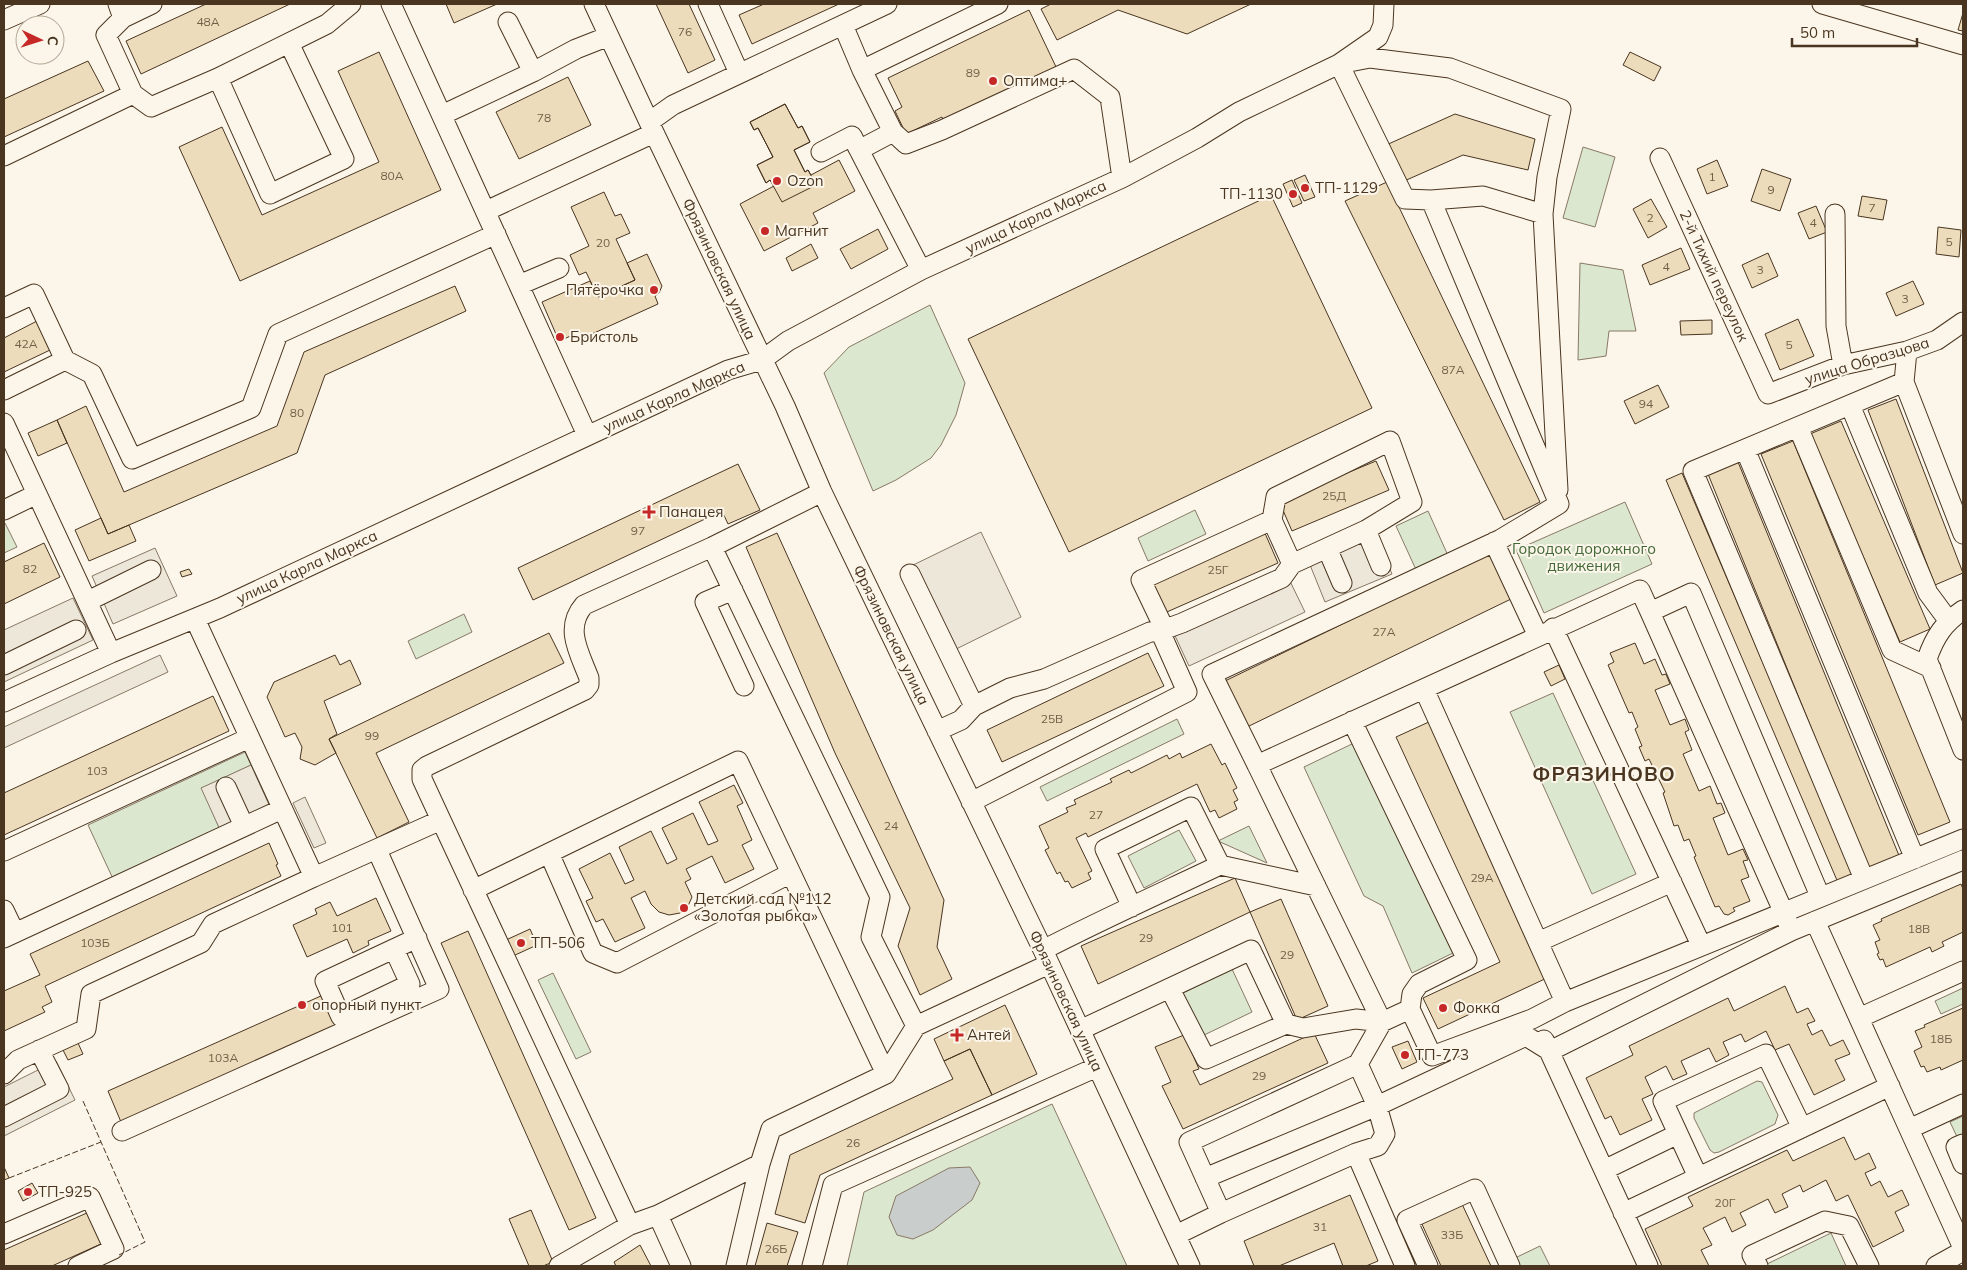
<svg xmlns="http://www.w3.org/2000/svg" width="1967" height="1270" viewBox="0 0 1967 1270" font-family="Mulish,sans-serif">
	<style>
		.green { fill: #dce7d0; stroke: #887966 }
		.parking { fill: #ede7d9; stroke: #887966 }
		.water { fill: #c9cecd; stroke: #887966 }
		.building { fill: #ecdcbc; stroke: #4a3520 }
		.lines { fill: none; stroke-linecap: round; stroke-linejoin: round }
		.minor-casing { stroke: #4a3520; stroke-width: 21 }
		.minor { stroke: #fbf6e9; stroke-width: 19 }
		.fence { stroke: #4a3520; stroke-width: 1; stroke-dasharray: 6 2.5; stroke-linecap: butt }
		.poi-dot { fill: #c62828; stroke: #fbf6e9; stroke-width: 2 }
		.labels { text-anchor: middle; stroke-width: 4; stroke-linejoin: round; paint-order: stroke }
		.number-label { font-size: 12px; fill: #725f47 }
		.poi-label { font-size: 15px; fill: #4a3520; stroke: #fbf6e9; text-anchor: start }
		.street-label { font-size: 15px; fill: #4a3520; stroke: #fbf6e9 }
		.park-label { font-size: 15px; fill: #436837; stroke: #fbf6e9 }
		.district-label { font-size: 20px; font-weight: bold; letter-spacing: 1px; fill: #4a3520; stroke: #fbf6e9 }
	</style>
	<rect width="100%" height="100%" fill="#fbf6e9"/>
	<path class="green" d="M1583,147L1615,157L1595,227L1563,218Z
		M1580,263L1623,270L1636,331H1609L1606,356L1578,360Z
		M930,305L965,383L956,415L941,445L931,458L896,480L873,491L824,373L849,347Z
		M1625,502L1652,564L1544,613L1516,550Z
		M1195,510L1206,534L1148,561L1138,538Z
		M1428,511L1450,560L1418,574L1396,526Z
		M5,523L17,547L4,553V524Z
		M464,614L472,632L416,659L408,641Z
		M1553,693L1636,874L1592,894L1510,712Z
		M1177,719L1184,734L1047,801L1040,787Z
		M1354,743L1453,953L1412,973L1383,906L1364,896L1304,767Z
		M245,752L251,765L202,788L221,832L114,881L88,825Z
		M1249,826L1267,863L1218,841Z
		M1179,830L1196,861L1144,888L1128,856Z
		M1232,969L1252,1012L1202,1036L1181,994Z
		M553,973L591,1052L576,1059L538,980Z
		M1963,988V1004L1941,1014L1935,1001Z
		M1757,1081L1762,1082L1778,1115L1775,1124L1719,1152L1714,1153L1710,1150L1694,1118V1113Z
		M1052,1104L1127,1266H847L864,1192Z
		M1963,1116V1139L1959,1141L1950,1122Z
		M1831,1233L1846,1266H1768L1767,1264Z
		M1540,1246L1550,1266H1519L1515,1258Z"/>
	<path class="parking" d="M981,532L1021,617L948,653L907,568Z
		M1374,532L1392,574L1325,602L1308,560Z
		M155,548L177,596L113,624L92,576Z
		M1285,571L1305,612L1189,666L1170,625Z
		M73,598L93,640L4,682V630Z
		M160,655L168,672L4,748V727Z
		M251,765L271,809L221,832L201,788Z
		M305,797L326,843L314,848L293,803Z
		M56,1061L75,1100L4,1136V1087Z"/>
	<path class="water" d="M970,1167L980,1183L972,1200L933,1230L913,1239L897,1235L889,1217L896,1196L949,1168Z"/>
	<path class="building" d="M206,4H290L141,74L126,41Z
		M446,4H497L454,23Z
		M656,4H689L715,60L688,73Z
		M764,4H839L752,44L739,15Z
		M1051,4H1251L1187,34L1118,10L1057,40L1041,9Z
		M1029,10L1057,69L944,123L942,117L906,134L895,111L902,107L888,78Z
		M1963,13V31L1958,30Z
		M379,52L441,190L240,281L179,147L222,127L262,215L379,162L338,71Z
		M1630,52L1661,67L1654,81L1623,65Z
		M88,61L104,91L4,137V99Z
		M568,77L591,125L519,159L496,112Z
		M785,104L798,128L802,126L810,142L794,150L805,172L808,170L811,175L839,160L855,191L813,213L818,223L764,251L740,204L774,186L770,180L766,183L757,165L773,157L758,128L754,130L750,122Z
		M785,104L798,128L802,126L810,142L794,150L805,172L808,170L816,185L782,202L770,180L766,183L757,165L773,157L758,128L754,130L750,122Z
		M1455,114L1535,139L1528,170L1463,155L1402,182L1384,146Z
		M1717,160L1728,186L1707,194L1697,169Z
		M1762,169L1791,179L1780,211L1751,201Z
		M1305,175L1315,197L1304,201L1294,180Z
		M1292,180L1302,203L1293,207L1283,184Z
		M1387,182L1540,502L1504,520L1345,201Z
		M604,192L615,216L621,214L630,233L616,239L635,280L598,297L586,272L579,275L570,255L589,246L571,207Z
		M1271,195L1372,408L1069,552L968,339Z
		M1862,196L1887,200L1883,220L1858,216Z
		M1651,199L1667,227L1648,238L1633,209Z
		M1816,206L1827,232L1809,239L1798,213Z
		M1938,227L1961,230L1959,257L1936,254Z
		M878,229L888,249L851,269L840,249Z
		M811,244L818,258L792,271L786,258Z
		M1681,248L1690,269L1650,285L1642,265Z
		M1768,253L1778,276L1752,288L1742,265Z
		M647,254L662,286L659,293L655,296L658,304L583,338L580,332L559,341L542,302L590,281L598,297L635,280L627,263Z
		M1913,281L1924,304L1896,316L1886,293Z
		M455,286L466,311L325,375L297,453L108,534L57,420L86,406L124,492L277,426L304,352Z
		M1798,319L1814,356L1780,370L1765,334Z
		M1712,320V334L1681,335L1680,321Z
		M37,321L50,350L4,372V338Z
		M1658,385L1669,407L1635,424L1624,401Z
		M1896,399L1963,573L1935,585L1868,410Z
		M57,420L67,443L38,456L28,433Z
		M1841,421L1930,629L1900,642L1810,434Z
		M1793,441L1950,822L1918,835L1761,454Z
		M1376,461L1389,490L1292,531L1279,501Z
		M1738,462L1900,858L1869,870L1708,474Z
		M738,464L760,510L728,524L722,511L533,600L518,568Z
		M1682,473L1855,878L1839,885L1666,480Z
		M101,518L108,534L129,525L136,541L89,561L75,530Z
		M1264,531L1278,563L1160,615L1146,583Z
		M777,533L944,900L937,947L952,979L920,995L898,946L910,908L835,753L746,547Z
		M44,543L60,577L4,604V562Z
		M1489,553L1511,599L1247,727L1225,681Z
		M189,569L192,574L182,577L180,572Z
		M549,633L564,663L376,753L409,822L377,838L329,739Z
		M1635,643L1644,664L1655,659L1662,675L1666,674L1670,684L1655,690L1670,725L1685,719L1689,730L1685,732L1692,750L1683,754L1699,791L1710,786L1717,804L1721,803L1725,813L1713,818L1728,855L1743,849L1748,860L1743,861L1749,877L1741,880L1750,901L1733,908L1735,911L1728,915L1724,914L1719,906L1715,907L1694,857L1696,856L1689,839L1684,841L1678,825L1674,826L1663,793L1665,792L1649,759L1645,761L1639,747L1642,746L1635,729L1638,727L1632,712L1629,713L1608,665L1614,662L1610,653Z
		M1148,653L1164,686L1002,762L987,730Z
		M335,655L340,665L350,660L361,684L324,701L337,734L329,739L336,753L315,765L300,759L302,747L295,733L285,737L267,697L274,682Z
		M1559,665L1565,679L1551,686L1544,672Z
		M213,696L229,731L4,835V793Z
		M1431,721L1549,977L1438,1029L1423,998L1500,962L1396,737Z
		M1211,744L1222,765L1225,763L1237,788L1233,790L1238,800L1234,802L1237,809L1219,818L1215,810L1210,812L1197,784L1088,837L1086,833L1076,838L1092,871L1088,873L1091,879L1072,888L1068,881L1065,882L1060,872L1057,874L1045,850L1049,848L1039,826L1068,812L1066,808L1076,804L1074,800L1112,782L1110,779L1129,770L1131,773L1167,755L1169,759L1180,753L1182,758Z
		M734,785L743,803L737,806L752,840L742,845L754,869L725,883L712,856L686,869L691,879L685,882L692,897L688,906L680,913L669,915L659,912L651,904L645,891L631,898L645,928L615,942L603,919L596,922L586,901L593,898L579,869L610,853L625,884L634,880L619,847L651,831L667,864L677,859L662,828L693,813L708,845L718,841L699,802Z
		M269,843L278,864L276,865L281,876L45,986L52,1002L42,1007L45,1012L4,1031V991L40,975L30,954Z
		M1235,878L1250,912L1098,984L1081,946Z
		M1961,884L1963,889V932L1942,942L1944,946L1932,952L1930,947L1886,967L1883,959L1880,960L1877,954L1879,953L1875,942L1880,940L1873,925L1882,921L1881,919Z
		M376,898L391,931L368,941L369,945L353,953L347,939L307,957L293,925L317,914L315,909L330,902L337,916Z
		M1281,899L1328,1006L1297,1020L1250,912Z
		M530,929L537,945L513,956L506,940Z
		M468,931L596,1218L569,1230L441,943Z
		M1785,986L1797,1013L1808,1008L1815,1021L1807,1024L1812,1035L1822,1030L1830,1046L1843,1040L1850,1054L1835,1060L1845,1080L1814,1095L1789,1044L1775,1050L1766,1031L1745,1042L1741,1034L1723,1042L1729,1055L1716,1062L1709,1048L1681,1061L1687,1074L1673,1080L1666,1066L1645,1077L1653,1094L1642,1099L1652,1120L1620,1135L1611,1116L1605,1119L1586,1078L1633,1055L1629,1046L1728,998L1734,1011Z
		M323,995L337,1025L121,1122L108,1091Z
		M1005,1005L1037,1074L992,1095L970,1049L944,1061L934,1039Z
		M1963,1008V1060L1941,1070L1940,1067L1927,1072L1924,1066L1921,1067L1914,1051L1922,1047L1915,1031L1925,1027L1924,1025Z
		M1314,1033L1328,1063L1183,1129L1162,1086L1171,1082L1155,1047L1184,1035L1199,1069L1193,1071L1200,1085Z
		M1408,1041L1417,1062L1402,1069L1392,1047Z
		M78,1043L83,1054L68,1060L63,1050Z
		M970,1049L992,1095L820,1175L805,1223L775,1214L790,1155L953,1079L944,1061Z
		M1844,1137L1855,1160L1869,1153L1876,1168L1865,1173L1871,1186L1880,1181L1888,1197L1902,1190L1909,1205L1895,1212L1904,1231L1873,1247L1848,1195L1836,1201L1826,1180L1803,1192L1800,1185L1782,1194L1788,1207L1775,1213L1768,1199L1740,1213L1746,1225L1732,1232L1725,1217L1703,1228L1712,1245L1701,1250L1709,1266H1662L1645,1229L1693,1206L1688,1197L1787,1150L1793,1161Z
		M4,1167L9,1178L4,1180Z
		M32,1183L38,1193L23,1201L18,1191Z
		M1350,1195L1378,1261L1366,1266H1343L1334,1243L1279,1266H1254L1244,1241Z
		M1462,1204L1491,1266H1441L1421,1222Z
		M531,1210L553,1262L543,1266H529L509,1219Z
		M89,1212L103,1243L52,1266H4V1250Z
		M767,1223L798,1232L787,1266H755Z
		M640,1245L651,1266H616L614,1262Z"/>
	<g class="lines">
		<g class="minor-casing">
			<path id="minor" d="M118,4L123,18L152,4
				M391,4L587,435
				M594,4L649,122L785,406L822,492L1043,950L1190,1266
				M708,4L739,73
				M1822,4L1963,45
				M123,18L106,35L133,94
				M4,20L40,4
				M508,22L533,72
				M843,25L862,70L998,4
				M862,70L893,132L859,150L921,270
				M218,78L270,194L344,159L289,43
				M442,115L533,72L576,49L609,36
				M649,122L673,105L887,4
				M893,132L906,144L942,130L1074,69L1110,97L1122,178
				M821,152L852,136L859,150
				M4,156L133,94L151,107L218,78L327,24L351,4
				M1660,158L1768,394L1843,365L1907,351L1937,340L1963,322
				M1431,200L1483,196L1543,214L1547,177L1561,109L1450,68L1370,58L1339,64L1405,199L1431,200L1559,504
				M486,211L654,133
				M1543,214L1558,490
				M1835,214L1836,326L1843,365
				M519,285L559,268
				M4,308L34,294L65,360L92,374L132,459L251,408L278,334L496,234
				M1907,351L1904,382L1963,534
				M4,390L65,360
				M1850,405L1928,593L1948,620
				M4,423L111,653
				M1798,427L1892,650L1931,668
				M1745,449L1915,859
				M4,510L37,494
				M1366,530L1381,566
				M1494,542L1538,636
				M712,547L880,897L871,937L916,1026
				M1327,548L1342,583
				M910,574L974,706
				M733,590L705,602L744,686
				M88,601L151,570
				M1963,610C1944,623 1935,636 1927,659L1963,750
				M1650,612L1691,593L1820,896
				M195,619L314,877L441,820
				M1164,628L1141,580L1272,520L1292,564
				M1553,628L1701,945
				M1160,631L1182,623L1282,578L1292,564L1366,530L1412,502L1390,441L1276,497L1272,520
				M4,665L76,630
				M1424,689L1565,1002
				M4,702L111,653L220,608L728,370L762,360L788,341L921,270L1122,178L1197,138L1239,112L1339,64L1378,37L1383,25L1384,4
				M1352,721L1467,960L1419,984L1412,994L1410,1009
				M937,731L961,720L974,706L1010,688L1044,679L1150,632L1160,631L1187,692L971,802
				M1257,765L1212,674L1501,539L1559,504
				M226,787L244,826
				M4,851L249,738
				M549,853L593,953L617,963L791,873
				M1220,865L1316,886
				M1864,879L1693,471L1904,382
				M473,890L738,761L886,1074
				M4,910L15,933
				M1815,921L1909,1129L1963,1104
				M1791,931L1783,911L1650,612L1640,590L1257,765L1382,1022L1410,1009L1432,1056L1532,1019L1565,1002L1963,839
				M4,938L282,809
				M1538,942L1672,882
				M394,949L410,984L341,1017L325,981L417,938
				M1043,950C1101,920 1161,893 1220,865L1191,807L1105,849L1132,907
				M1170,989L1206,1059L1286,1024
				M1859,1018L1963,971
				M1080,1030L1251,950L1286,1024L1303,1028L1356,1019L1382,1022L1358,1064L1377,1106L1385,1134L1378,1146L1356,1153L1221,1213L1176,1235
				M1544,1040L1648,1266
				M4,1074L18,1060L86,1029L91,994L201,943L213,924L314,877
				M4,1117L59,1089L39,1050
				M1909,1129L1963,1248
				M122,1131L439,989L377,850
				M1963,1144L1956,1147L1963,1164
				M1356,1153L1405,1266
				M1604,1170L1678,1134
				M1698,1177L1663,1101L1766,1054L1802,1128
				M1205,1178L1377,1106L1526,1036L1550,1051L1791,931L1963,860
				M1221,1213L1189,1142L1358,1064
				M1623,1213L1890,1086
				M658,1215L681,1266
				M630,1225L441,820L422,779V770L427,766L585,690L589,685V678C579,652 564,628 584,605L712,547L822,492
				M4,1234L90,1197L114,1249L78,1266
				M559,1266L630,1225L658,1215L760,1164L771,1129L886,1074L916,1026L1049,964
				M736,1266L760,1164
				M812,1266L833,1185L1097,1067
				M1428,1266L1407,1220L1475,1189L1510,1266
				M1758,1266L1752,1255L1825,1221L1849,1226L1869,1266
				M1936,1266L1963,1251"/>
		</g>
		<use href="#minor" class="minor"/>
		<path class="fence" d="M83,1101L145,1242L119,1255
			M9,1178L101,1142"/>
	</g>
	<g class="poi-dot">
		<circle cx="993" cy="81" r="5"/>
		<circle cx="777" cy="181" r="5"/>
		<circle cx="1305" cy="188" r="5"/>
		<circle cx="1293" cy="194" r="5"/>
		<circle cx="765" cy="231" r="5"/>
		<circle cx="654" cy="290" r="5"/>
		<circle cx="560" cy="337" r="5"/>
		<path d="M646.5 504.5h5v5h5v5h-5v5h-5v-5h-5v-5h5z"/>
		<circle cx="684" cy="908" r="5"/>
		<circle cx="521" cy="943" r="5"/>
		<circle cx="302" cy="1005" r="5"/>
		<circle cx="1443" cy="1008" r="5"/>
		<path d="M954.5 1027.5h5v5h5v5h-5v5h-5v-5h-5v-5h5z"/>
		<circle cx="1405" cy="1055" r="5"/>
		<circle cx="28" cy="1192" r="5"/>
	</g>
	<g class="labels">
		<g class="number-label">
			<text x="208" y="26">48А</text>
			<text x="685" y="36">76</text>
			<text x="973" y="77">89</text>
			<text x="544" y="122">78</text>
			<text x="392" y="180">80А</text>
			<text x="1712" y="181">1</text>
			<text x="1771" y="194">9</text>
			<text x="1872" y="212">7</text>
			<text x="1650" y="222">2</text>
			<text x="1813" y="227">4</text>
			<text x="1949" y="246">5</text>
			<text x="603" y="247">20</text>
			<text x="1666" y="271">4</text>
			<text x="1760" y="274">3</text>
			<text x="1905" y="303">3</text>
			<text x="26" y="348">42А</text>
			<text x="1789" y="349">5</text>
			<text x="1453" y="374">87А</text>
			<text x="1646" y="408">94</text>
			<text x="297" y="417">80</text>
			<text x="1334" y="500">25Д</text>
			<text x="638" y="535">97</text>
			<text x="30" y="573">82</text>
			<text x="1218" y="574">25Г</text>
			<text x="1384" y="636">27А</text>
			<text x="1052" y="723">25В</text>
			<text x="372" y="740">99</text>
			<text x="97" y="775">103</text>
			<text x="1096" y="819">27</text>
			<text x="891" y="830">24</text>
			<text x="1482" y="882">29А</text>
			<text x="342" y="932">101</text>
			<text x="1919" y="933">18В</text>
			<text x="1146" y="942">29</text>
			<text x="95" y="947">103Б</text>
			<text x="1287" y="959">29</text>
			<text x="1941" y="1043">18Б</text>
			<text x="223" y="1062">103А</text>
			<text x="1259" y="1080">29</text>
			<text x="853" y="1147">26</text>
			<text x="1725" y="1207">20Г</text>
			<text x="1320" y="1231">31</text>
			<text x="1452" y="1239">33Б</text>
			<text x="776" y="1253">26Б</text>
		</g>
		<g class="poi-label">
			<text x="1003" y="86">Оптима+</text>
			<text x="787" y="186">Ozon</text>
			<text x="1315" y="193">ТП-1129</text>
			<text x="1283" y="199" text-anchor="end">ТП-1130</text>
			<text x="775" y="236">Магнит</text>
			<text x="644" y="295" text-anchor="end">Пятёрочка</text>
			<text x="570" y="342">Бристоль</text>
			<text x="659" y="517">Панацея</text>
			<text x="694" y="904">Детский сад №112<tspan x="694" dy="17">«Золотая рыбка»</tspan></text>
			<text x="531" y="948">ТП-506</text>
			<text x="312" y="1010">опорный пункт</text>
			<text x="1453" y="1013">Фокка</text>
			<text x="967" y="1040">Антей</text>
			<text x="1415" y="1060">ТП-773</text>
			<text x="38" y="1197">ТП-925</text>
		</g>
		<g class="street-label">
			<text transform="translate(1036 217) rotate(-25)" y="5">улица Карла Маркса</text>
			<text transform="translate(719 269) rotate(65)" y="5">Фрязиновская улица</text>
			<text transform="translate(1714 276) rotate(65)" y="5">2-й Тихий переулок</text>
			<text transform="translate(1867 361) rotate(-17)" y="5">улица Образцова</text>
			<text transform="translate(674 397) rotate(-24)" y="5">улица Карла Маркса</text>
			<text transform="translate(307 567) rotate(-25)" y="5">улица Карла Маркса</text>
			<text transform="translate(891 635) rotate(64)" y="5">Фрязиновская улица</text>
			<text transform="translate(1066 1001) rotate(65)" y="5">Фрязиновская улица</text>
		</g>
		<g class="park-label">
			<text x="1584" y="554">Городок дорожного<tspan x="1584" dy="17">движения</tspan></text>
		</g>
		<g class="district-label">
			<text x="1604" y="781">ФРЯЗИНОВО</text>
		</g>
	</g>
	<rect width="1967" height="1270" fill="none" stroke="#4a3520" stroke-width="10"/>
	<g transform="translate(40 40) rotate(94)"><circle r="24" fill="#fbf6e9" stroke="#b4a999"/>
	<path d="M0-4L9 19L0 12L-9 19Z" fill="#c62828"/>
	<text y="-8" font-size="14" font-weight="bold" text-anchor="middle" fill="#4a3520">С</text>
	</g>
	<path d="M1792 38v8h125v-8" fill="none" stroke="#4a3520" stroke-width="2.5"/>
	<text x="1800" y="38" font-size="15" fill="#4a3520" stroke="#fbf6e9" stroke-width="4" paint-order="stroke">50 m</text>
</svg>
